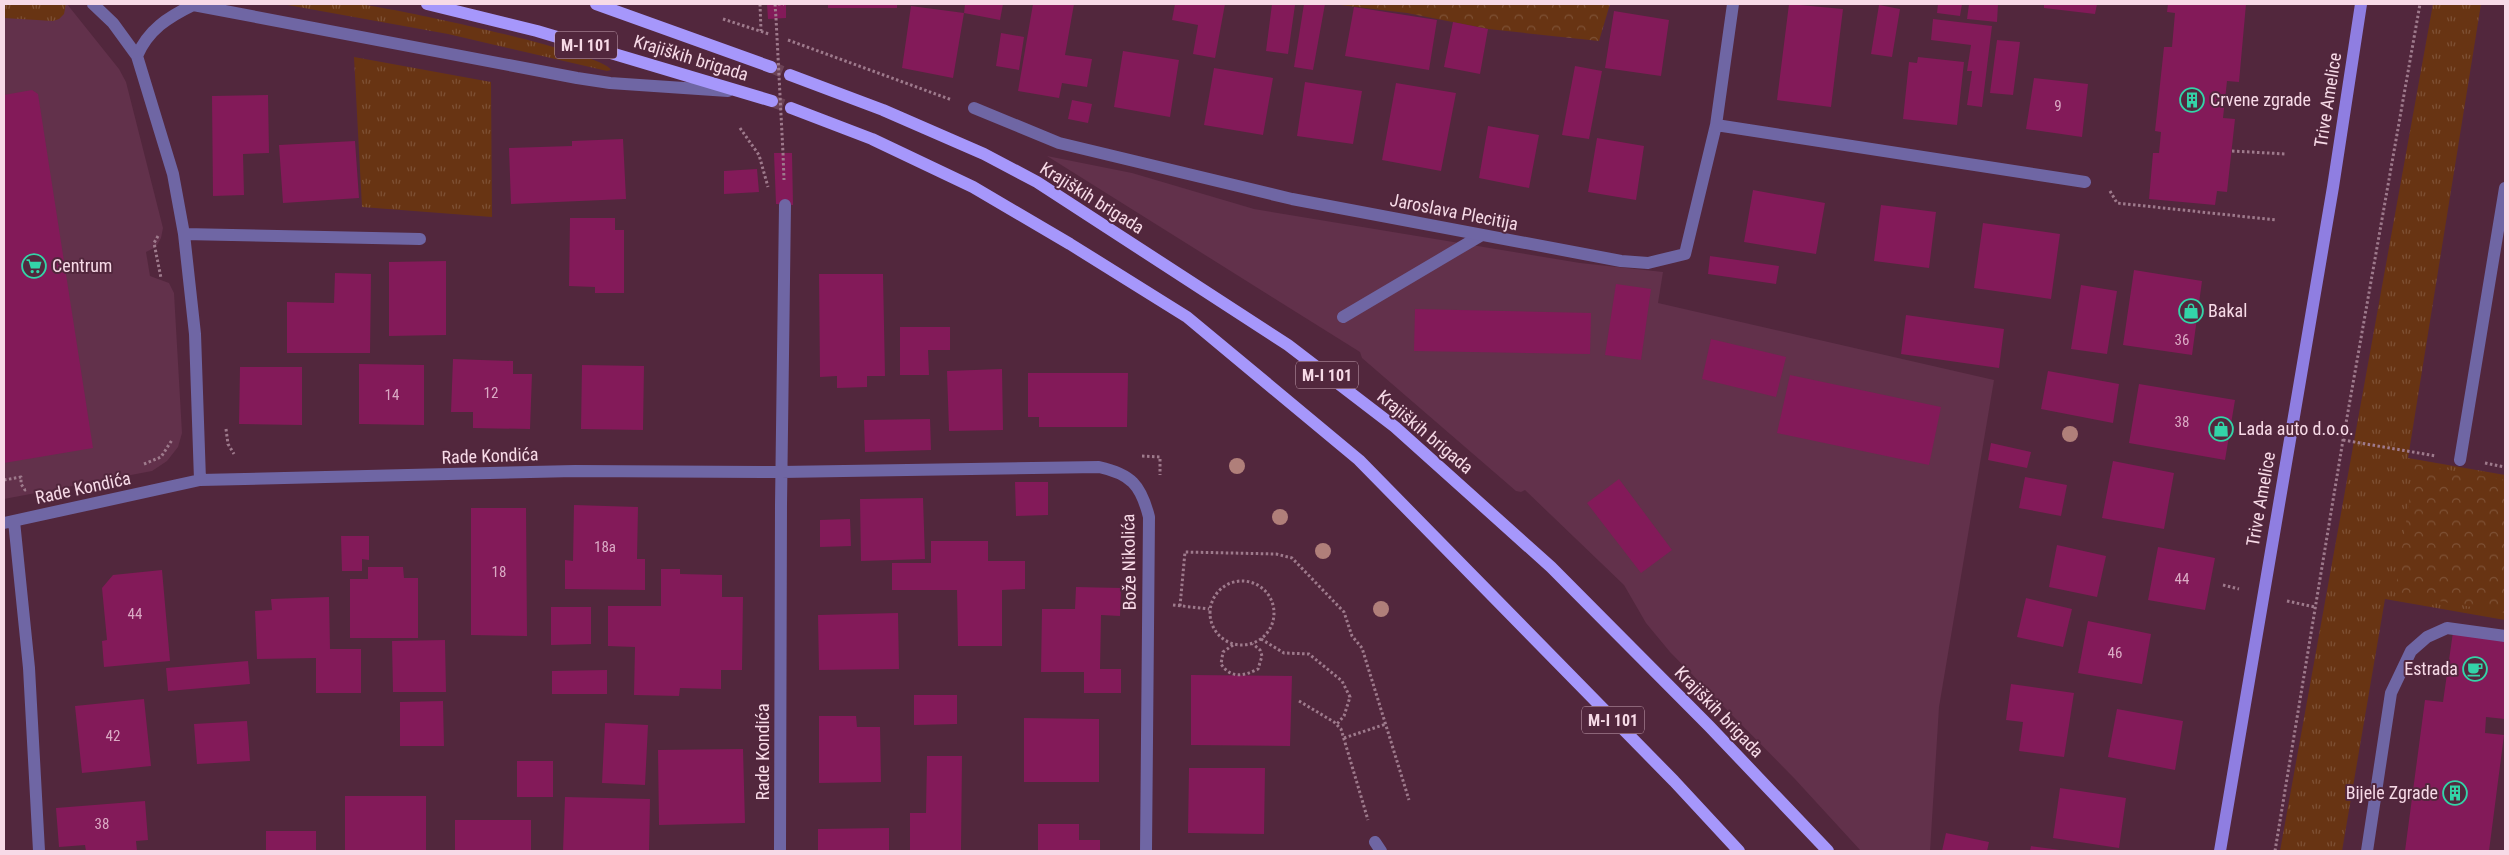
<svg xmlns="http://www.w3.org/2000/svg" width="2509" height="855" viewBox="0 0 2509 855" font-family="'Roboto Condensed',sans-serif">
	<style>
		.built { fill: #62314b }
		.grass { fill: url(#grass-tufts) }
		.forest { fill: url(#forest-crowns) }
		.building { fill: #831a59 }
		.lines { fill: none; stroke-linecap: round; stroke-linejoin: round }
		.primary-tunnel { stroke: #6b4256; stroke-width: 12; stroke-dasharray: 12 6; stroke-linecap: butt }
		.path { stroke: #9e7a8c; stroke-width: 3; stroke-dasharray: 2.5 2.5; stroke-linecap: butt }
		.service { stroke: #6f66a4; stroke-width: 12 }
		.minor { stroke: #6f66a4; stroke-width: 12 }
		.secondary { stroke: #8f7ee1; stroke-width: 12 }
		.primary { stroke: #a697fb; stroke-width: 12 }
		.path-bridge { stroke: #9e7a8c; stroke-width: 3; stroke-dasharray: 2.5 2.5; stroke-linecap: butt }
		.tree { fill: #b07f7a }
		.labels { text-anchor: middle; stroke-width: 4; stroke-linejoin: round; paint-order: stroke }
		.number-label { font-size: 15px; fill: #daaac4 }
		.shield { fill: #52273d; stroke: #c6a4b4; stroke-width: 1 }
		.shield-label { font-size: 16px; font-weight: bold; fill: #f7dae7 }
		.street-label { font-size: 18px; fill: #f7dae7; stroke: #52273d }
		.poi-label { font-size: 18px; fill: #f7dae7; stroke: #52273d; text-anchor: start }
	</style>
	<defs>
		<pattern id="grass-tufts" width="24" height="20" patternUnits="userSpaceOnUse" patternTransform="scale(1.25)"><rect width="24" height="20" fill="#683413"/><path d="M3 7l-1-3M5 7V3M7 7l1-3M15 17l-1-3M17 17v-4M19 17l1-3" fill="none" stroke="#7e5135"/></pattern>
		<pattern id="forest-crowns" width="20" height="18" patternUnits="userSpaceOnUse" patternTransform="scale(1.25)"><rect width="20" height="18" fill="#683413"/><path d="M2 6a3 3 0 1 1 6 0M12 15a3 3 0 1 1 6 0" fill="none" stroke="#7e5135"/></pattern>
	</defs>
	<rect width="100%" height="100%" fill="#52273d"/>
	<path class="built" d="M4,4H67L119,69L126,82L163,228L161,238L156,247L146,252L150,276L169,283L174,293L182,433L178,447L167,461L152,471L4,499Z
		M1047,156L1132,173L1254,209L1580,263L1663,272L1658,303L1994,380L1939,707L1930,851H1861L1794,778L1670,652L1646,623L1624,585L1525,490L1521,492L1516,491L1362,358L1360,352Z"/>
	<path class="grass" d="M4,4H66L64,14L59,19L53,21L4,18Z
		M282,4C307,4 333,1 358,4C389,7 602,52 611,70L607,71L448,34Z
		M2433,4H2481L2408,458L2505,475V620L2385,599L2342,851H2280Z
		M354,57L491,82L492,217L362,207Z"/>
	<path class="forest" d="M1332,4H1610L1599,41L1488,29L1407,13Z
		M2415,464L2505,480V613L2395,593Z"/>
	<path class="building" d="M767,4H786V18L768,19Z
		M828,4H897V8H828Z
		M965,4H1003L1000,20L964,13Z
		M1033,4H1074L1065,55L1092,59L1087,87L1062,83L1059,98L1018,91Z
		M1175,4H1225L1215,58L1193,54L1198,25L1172,20Z
		M1272,4L1295,5L1288,54L1266,51Z
		M1304,4H1325L1313,70L1294,67Z
		M1789,4L1843,9L1831,107L1777,100Z
		M1938,4H1962L1960,16L1937,13Z
		M1969,4H1998L1997,22L1967,19Z
		M2044,4H2097L2095,14L2044,8Z
		M2168,4H2246L2239,82L2227,81L2223,118L2235,119L2227,192L2217,191L2215,205L2149,199L2153,153H2159L2161,132L2155,131L2164,47H2172L2175,13L2167,12Z
		M1879,5L1900,9L1892,57L1871,54Z
		M911,6L964,13L953,78L902,68Z
		M1354,7L1437,20L1429,70L1345,56Z
		M1614,11L1669,20L1661,76L1605,68Z
		M1933,19L1992,26L1982,107L1967,105L1972,71H1967L1971,45L1931,40Z
		M1453,22L1488,29L1480,74L1444,67Z
		M1001,33L1024,37L1019,70L996,66Z
		M1997,40L2020,42L2013,95L1990,93Z
		M1123,51L1179,60L1170,117L1114,107Z
		M1918,57L1964,62L1957,125L1903,119L1909,62L1917,63Z
		M1575,66L1602,71L1589,139L1562,135Z
		M1214,68L1273,78L1263,135L1204,125Z
		M2034,78L2088,84L2082,137L2026,129Z
		M1305,82L1362,91L1353,144L1297,136Z
		M1396,83L1456,93L1441,171L1382,160Z
		M32,90L38,94L93,448L4,463V95Z
		M268,95L269,153L243,154L244,195L213,196L212,96Z
		M1072,100L1092,104L1088,123L1068,119Z
		M1488,126L1539,135L1529,188L1479,178Z
		M1597,138L1644,146L1636,200L1588,192Z
		M623,139L626,199L511,204L509,148L572,146V141Z
		M355,141L359,198L283,203L279,145Z
		M774,153H792L793,205L776,204Z
		M757,169L759,192L724,194V171Z
		M1753,190L1825,203L1816,254L1744,242Z
		M1881,205L1936,212L1929,268L1874,261Z
		M570,218H615V230H624V293H595V287L569,286Z
		M1983,223L2060,234L2051,299L1974,288Z
		M1710,256L1779,266L1776,284L1708,274Z
		M446,261V335L389,336V262Z
		M2134,270L2202,281L2192,355L2123,345Z
		M335,273L371,274L370,353H287V302L334,303Z
		M819,274H883L885,376H867V387L837,388V376L820,377Z
		M1616,284L1651,289L1641,360L1605,355Z
		M2081,285L2117,291L2107,354L2071,349Z
		M1415,309L1591,313L1590,354L1414,351Z
		M1906,315L2004,329L1999,368L1901,354Z
		M900,327H950V350H928L929,375H900Z
		M1711,339L1786,357L1776,397L1702,379Z
		M453,359L513,361V374H532L530,429L473,428V412H451Z
		M359,364L424,365V425L359,424Z
		M582,365L644,366L643,430L581,429Z
		M240,367H302V425L239,424Z
		M1002,369L1003,430L949,431L947,371Z
		M2048,371L2119,384L2113,423L2041,409Z
		M1028,373H1128L1127,427H1039V417H1028Z
		M1790,375L1941,407L1929,465L1777,433Z
		M2139,384L2235,400L2225,460L2129,443Z
		M930,419L931,450L865,452L864,420Z
		M1991,443L2031,452L2027,468L1988,460Z
		M2113,461L2174,473L2164,529L2102,518Z
		M2025,477L2067,485L2061,516L2019,508Z
		M1619,479L1672,550L1641,573L1587,503Z
		M1015,482H1048V515L1016,516Z
		M923,498L925,559L861,561L860,499Z
		M574,505L638,507L637,559H645V590L565,589V560L573,561Z
		M471,508H526L527,636L471,635Z
		M850,519L851,546L820,547V520Z
		M341,536H369V560L362,559V571H342Z
		M931,541H988V561H1025V589L1002,590V646H958L957,590H892V563H931Z
		M2057,545L2106,556L2097,597L2049,587Z
		M2158,547L2215,558L2205,610L2148,600Z
		M368,567H403L404,578H418V638H350V579H368Z
		M661,569H680V574L722,575V597H743L742,670H721V689L680,688L679,696L634,695L635,647L608,646V606H661Z
		M162,570L170,661L104,667L102,641L107,640L102,588L113,575Z
		M1076,587L1121,588L1120,616L1101,615L1100,669H1121V693H1084V672H1041L1042,609H1075Z
		M329,597L330,649H361V693H316V658L257,659L255,611L272,610L271,599Z
		M2026,598L2072,609L2063,647L2017,637Z
		M551,607H591V644L551,645Z
		M898,613L899,669L819,670L818,615Z
		M2088,621L2151,634L2142,684L2078,673Z
		M2453,632L2505,639V719L2486,717L2485,733L2504,735L2489,851H2405L2425,700L2443,702Z
		M445,640L446,692H393L392,641Z
		M248,661L250,684L168,691L166,668Z
		M607,670V694H552V671Z
		M1191,675L1292,676L1290,746L1191,745Z
		M2011,684L2074,693L2064,757L2019,751L2023,722L2006,720Z
		M914,695H957V724L914,725Z
		M144,699L151,766L82,773L75,706Z
		M443,701L444,746H400V702Z
		M2117,709L2183,721L2175,770L2108,757Z
		M819,716H856L857,727H880L881,782L819,783Z
		M1024,718L1099,719V782H1024Z
		M247,721L250,761L197,764L194,724Z
		M605,723L648,725L645,785L602,783Z
		M743,749L745,823L659,825L658,750Z
		M927,756H962L961,851H910V813H926Z
		M517,761H553V797H517Z
		M1189,768H1265L1264,834L1188,833Z
		M2060,788L2126,798L2119,848L2053,838Z
		M345,796H426V851H345Z
		M565,797L650,799L649,851H563Z
		M145,801L148,840L136,841L137,851H86L85,845L59,847L56,808Z
		M455,820H531V851H455Z
		M1038,824H1079V840H1100V851H1038Z
		M889,828V851H818V829Z
		M266,831H316V851H266Z
		M1946,833L1989,842L1987,851H1942Z
		M2031,846L2060,850V851H2030Z"/>
	<g class="lines">
		<path class="primary-tunnel" d="M771,67L790,75
			M772,101L791,108"/>
		<path class="path" d="M760,4L761,31
			M775,4L776,18
			M778,4H784
			M723,19L769,34
			M788,40L952,100
			M740,128L759,155L768,187
			M2232,151L2286,154
			M783,153L784,180
			M2110,191L2117,203L2276,220
			M158,236L154,243L161,278
			M226,429L228,444L234,454
			M2343,440L2436,456
			M1142,456L1160,457V475
			M2485,463L2505,467
			M144,464L161,457L172,440
			M4,480L21,477V484L25,490L28,489
			M1210 613a32 32 0 1 1 64 0a32 32 0 1 1-64 0Z
			M2223,585L2239,589
			M2287,601L2315,607
			M1173,605L1209,609
			M1180,606L1185,552L1276,554L1292,558L1344,612L1352,636L1362,648L1409,800
			M1261,639L1284,653L1309,654L1342,681L1350,697L1344,716L1337,724
			M1233,645L1223,652L1221,664C1231,679 1244,676 1258,669L1262,656L1260,650L1253,644
			M1299,701L1334,722L1341,729L1368,820
			M1344,738L1386,724
			M2275,851L2343,440L2420,4"/>
		<path class="service" d="M1343,317L1480,236
			M2460,460L2505,188
			M2367,851L2391,693L2411,651L2427,637L2447,628L2505,636"/>
		<path class="minor" d="M93,4L113,23L137,56L173,174L184,234L195,334L200,480
			M188,4L577,78L610,83L728,91
			M137,56C148,30 168,17 193,5
			M974,108L1059,143L1292,199L1621,261L1648,263L1685,254L1716,125L1733,4
			M1716,125L2085,182
			M184,234L420,239
			M14,521L29,668L39,851
			M4,523L200,480L575,471L781,472L1099,467C1131,474 1141,485 1149,517L1146,851
			M1375,842L1381,851
			M780,851L781,504L785,205"/>
		<path class="secondary" d="M2220,851L2333,187L2361,4"/>
		<path class="primary" d="M427,4L537,31L772,101
			M596,4L771,67
			M790,75L883,110L984,154L1037,182L1288,345L1395,427L1551,567L1709,726L1828,851
			M791,108L872,139L973,187L1070,244L1187,317L1359,460L1674,781L1739,851"/>
		<path class="path-bridge" d="M776,18L783,153"/>
	</g>
	<g class="tree">
		<circle cx="2070" cy="434" r="8"/>
		<circle cx="1237" cy="466" r="8"/>
		<circle cx="1280" cy="517" r="8"/>
		<circle cx="1323" cy="551" r="8"/>
		<circle cx="1381" cy="609" r="8"/>
	</g>
	<defs>
		<g id="building-ring" transform="scale(1.25)"><circle r="9.5" fill="#52273d" stroke="#33d4a8" stroke-width="1.5"/><path d="M-4-6H4V6H1V3H-1V6H-4ZM-2.5-4.3h1.7v1.8h-1.7ZM.8-4.3h1.7v1.8H.8ZM-2.5-1h1.7V.8h-1.7ZM.8-1h1.7V.8H.8Z" fill="#33d4a8"/></g>
		<g id="supermarket-ring" transform="scale(1.25)"><circle r="9.5" fill="#52273d" stroke="#33d4a8" stroke-width="1.5"/><path d="M-6-5.5h2.5l.6 2H6L4.5 2H-2.5L-4.4-4H-6ZM-1.5 3.2a1.3 1.3 0 1 0 .1 0ZM3 3.2a1.3 1.3 0 1 0 .1 0Z" fill="#33d4a8"/></g>
		<g id="shop-ring" transform="scale(1.25)"><circle r="9.5" fill="#52273d" stroke="#33d4a8" stroke-width="1.5"/><path d="M-5-2.5h2.3a2.7 3.5 0 0 1 5.4 0H5L5.5 6h-11ZM-1.5-2.5h3a1.5 2.3 0 0 0-3 0Z" fill="#33d4a8"/></g>
		<g id="cafe-ring" transform="scale(1.25)"><circle r="9.5" fill="#52273d" stroke="#33d4a8" stroke-width="1.5"/><path d="M-5.5-4.5H6V0H3Q3 3.5 0 3.5H-2.5Q-5.5 3.5-5.5 0ZM3-3.2v2h1.7v-2ZM-6 4.5H4V6H-6Z" fill="#33d4a8"/></g>
	</defs>
	<g fill-rule="evenodd">
		<use href="#building-ring" x="2192" y="100"/>
		<use href="#supermarket-ring" x="34" y="266"/>
		<use href="#shop-ring" x="2191" y="311"/>
		<use href="#shop-ring" x="2221" y="429"/>
		<use href="#cafe-ring" x="2475" y="669"/>
		<use href="#building-ring" x="2455" y="793"/>
	</g>
	<g class="labels">
		<g class="number-label">
			<text x="2058" y="111">9</text>
			<text x="2182" y="345">36</text>
			<text x="491" y="398">12</text>
			<text x="392" y="400">14</text>
			<text x="2182" y="427">38</text>
			<text x="605" y="552">18a</text>
			<text x="499" y="577">18</text>
			<text x="2182" y="584">44</text>
			<text x="135" y="619">44</text>
			<text x="2115" y="658">46</text>
			<text x="113" y="741">42</text>
			<text x="102" y="829">38</text>
		</g>
		<g class="shield">
			<rect x="555" y="31.5" width="62" height="27" rx="4"/>
			<rect x="1296" y="361.5" width="62" height="27" rx="4"/>
			<rect x="1582" y="706.5" width="62" height="27" rx="4"/>
		</g>
		<g class="shield-label">
			<text x="586" y="51">M-I 101</text>
			<text x="1327" y="381">M-I 101</text>
			<text x="1613" y="726">M-I 101</text>
		</g>
		<g class="street-label">
			<text transform="translate(691 58) rotate(17)" y="6">Krajiških brigada</text>
			<text transform="translate(2328 100) rotate(-81)" y="6">Trive Amelice</text>
			<text transform="translate(1092 198) rotate(32)" y="6">Krajiških brigada</text>
			<text transform="translate(1454 212) rotate(11)" y="6">Jaroslava Plecitija</text>
			<text transform="translate(1425 432) rotate(40)" y="6">Krajiških brigada</text>
			<text transform="translate(490 456) rotate(-2)" y="6">Rade Kondića</text>
			<text transform="translate(83 488) rotate(-12)" y="6">Rade Kondića</text>
			<text transform="translate(2261 499) rotate(-80)" y="6">Trive Amelice</text>
			<text transform="translate(1129 562) rotate(-91)" y="6">Bože Nikolića</text>
			<text transform="translate(1719 712) rotate(46)" y="6">Krajiških brigada</text>
			<text transform="translate(763 752) rotate(-90)" y="6">Rade Kondića</text>
		</g>
		<g class="poi-label">
			<text x="2210" y="106">Crvene zgrade</text>
			<text x="52" y="272">Centrum</text>
			<text x="2208" y="317">Bakal</text>
			<text x="2238" y="435">Lada auto d.o.o.</text>
			<text x="2458" y="675" text-anchor="end">Estrada</text>
			<text x="2438" y="799" text-anchor="end">Bijele Zgrade</text>
		</g>
	</g>
	<rect width="2509" height="855" fill="none" stroke="#f7dae7" stroke-width="10"/>
</svg>
